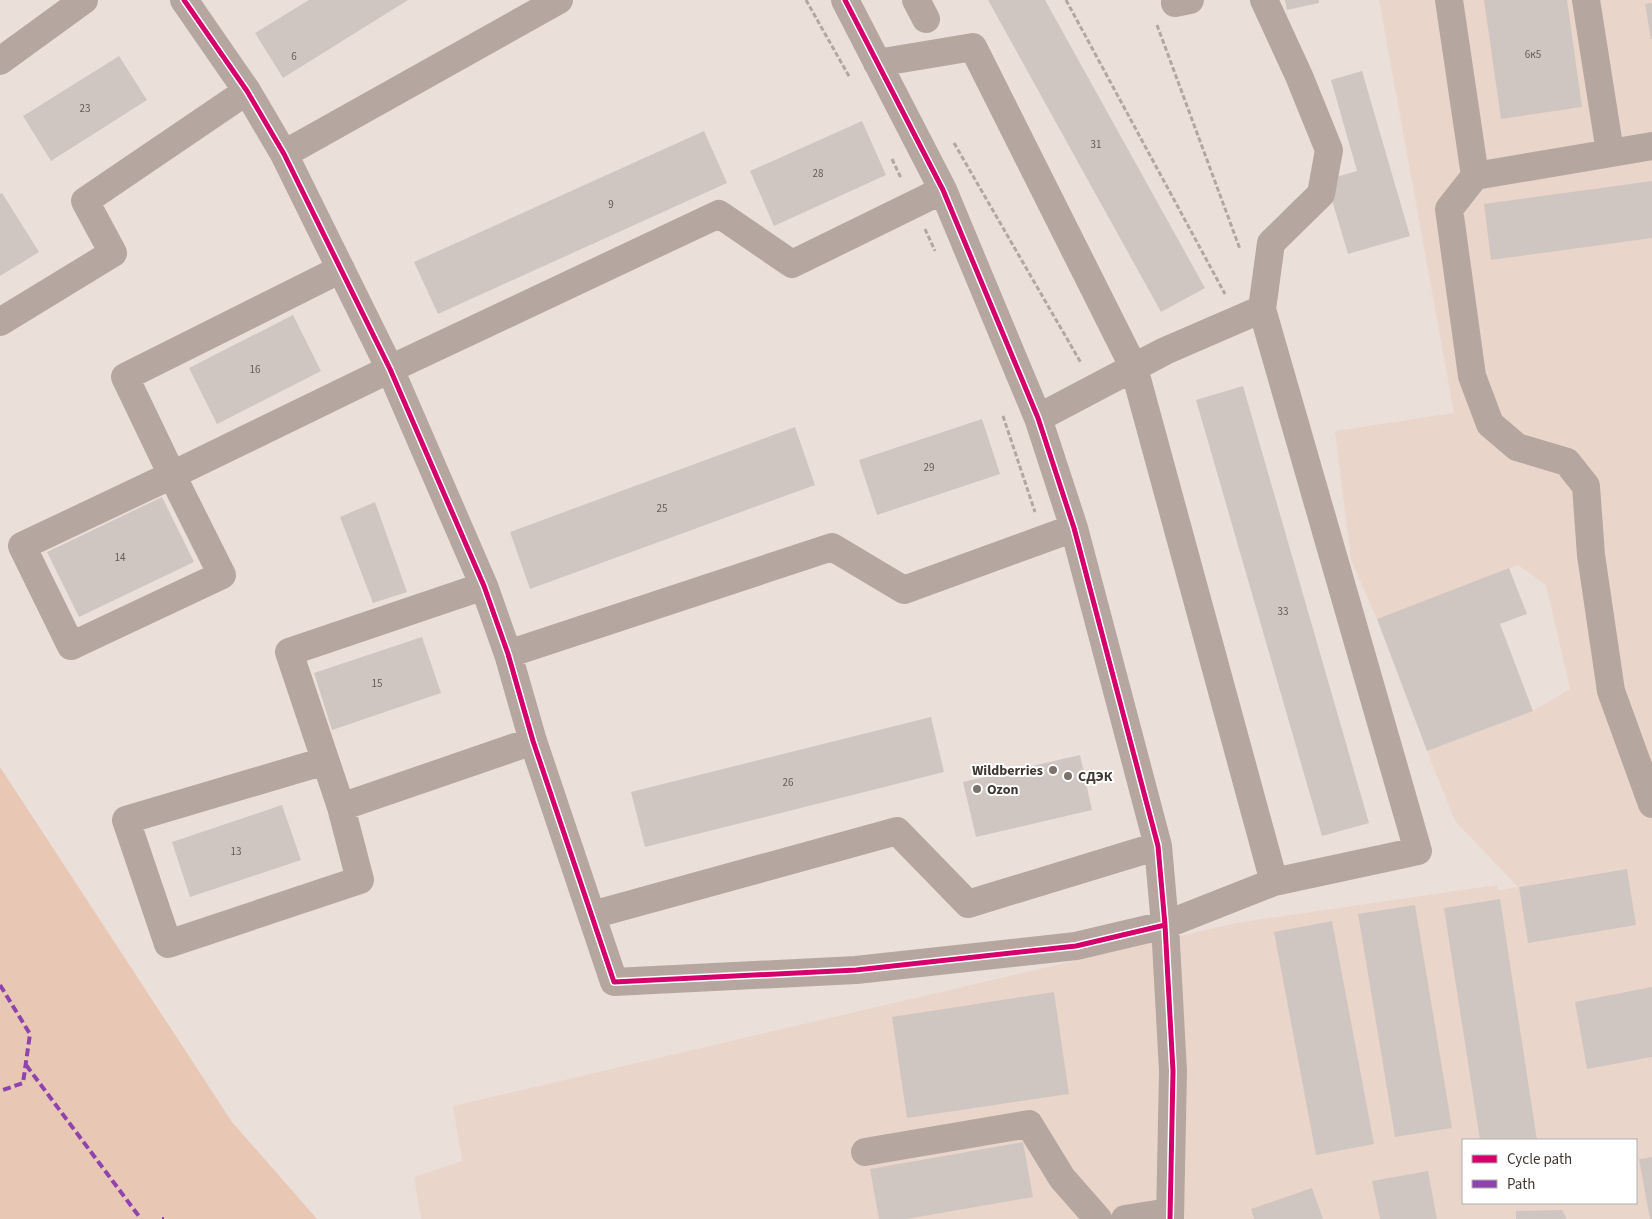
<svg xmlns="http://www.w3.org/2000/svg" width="1652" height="1219" viewBox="0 0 1652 1219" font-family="'Source Sans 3',sans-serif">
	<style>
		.built { fill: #ead5ca; fill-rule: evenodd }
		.green { fill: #e9c7b5 }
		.building { fill: #d0c6c1 }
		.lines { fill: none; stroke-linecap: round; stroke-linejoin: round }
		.path { stroke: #b2a7a1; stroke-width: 3; stroke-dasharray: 5 2.5; stroke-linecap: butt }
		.minor { stroke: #b5a79f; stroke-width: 28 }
		.quiet { stroke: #8e44ad; stroke-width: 4; stroke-dasharray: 8 4; stroke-linecap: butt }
		.cycleway-casing { stroke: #fff; stroke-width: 8 }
		.cycleway { stroke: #d6006c; stroke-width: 5 }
		.poi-dot { fill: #7b726c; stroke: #fff; stroke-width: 2 }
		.labels { text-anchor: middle; stroke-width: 4; stroke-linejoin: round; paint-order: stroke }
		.number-label { font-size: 11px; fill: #635b56 }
		.poi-label { font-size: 14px; font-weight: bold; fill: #3f3732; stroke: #fff; text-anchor: start }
	</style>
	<rect width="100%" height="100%" fill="#ebdfd9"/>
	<path class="built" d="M1379,0H1652V1219H421L414,1177L462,1161L453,1106L1236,923L1497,885L1498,890L1518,887L1455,821L1427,751L1533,711L1570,689L1546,585L1518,565L1377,619L1351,560L1335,431L1454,413ZM1463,1140H1636V1203H1463Z"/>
	<path class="green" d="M0,767L232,1122L317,1219H0Z"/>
	<path class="building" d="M309,0H408L283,78L255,33Z
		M988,0H1045L1205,288L1161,312Z
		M1285,0H1319V3L1287,10Z
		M1484,0H1567L1582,107L1501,119Z
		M1652,3V39H1651L1645,4Z
		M119,56L147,100L51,161L23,116Z
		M1362,71L1410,236L1348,254L1326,180L1357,171L1331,80Z
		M862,121L886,175L774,226L750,171Z
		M704,131L727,183L438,314L414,262Z
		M1652,181V238L1491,260L1484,204Z
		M2,193L39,252L0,276V194Z
		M293,315L321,371L217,424L189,368Z
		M1243,386L1369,823L1322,836L1196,400Z
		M982,419L1000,474L877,515L859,460Z
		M795,427L815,485L530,589L510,532Z
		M162,497L194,562L79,617L47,552Z
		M375,502L407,592L373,603L340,517Z
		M1509,568L1527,614L1500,624L1533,711L1427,751L1377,619Z
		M422,637L441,693L332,730L314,673Z
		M931,717L944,772L645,847L631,792Z
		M1080,755L1092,810L976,837L963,782Z
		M282,805L301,860L190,897L172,842Z
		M1627,869L1636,925L1528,943L1519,887Z
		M1500,899L1537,1140H1480L1444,908Z
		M1415,905L1452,1128L1395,1137L1358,914Z
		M1332,921L1374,1144L1316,1155L1274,932Z
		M1652,987V1057L1587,1069L1575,1002Z
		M1054,992L1069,1094L907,1118L892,1017Z
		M1023,1142L1033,1197L907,1219H879L870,1169Z
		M1652,1157V1219H1650L1639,1159Z
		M1428,1171L1437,1219H1380L1372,1181Z
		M1312,1188L1323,1219H1254L1251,1209Z
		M1562,1210L1567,1219H1516V1211Z"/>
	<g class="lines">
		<path class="path" d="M806,0L850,78
			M1066,0L1225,294
			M1157,25L1240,249
			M954,143L1081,363
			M892,159L901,178
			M925,229L935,251
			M1003,416L1035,512"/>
		<path class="minor" d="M184,0L247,91L284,154L390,369L484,586L508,654L533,741L614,982L856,970L1076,946L1165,925L1274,882L1418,851L1262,309L1271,243L1321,194L1329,150L1299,76L1264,0
			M845,0L943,190L1038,418L1074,528L1158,846L1165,925L1173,1071L1170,1219
			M916,0L926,19
			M1449,0L1475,176
			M1586,0L1610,152
			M1175,3L1190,0
			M0,61L84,0
			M877,63L973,47L1134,368L1274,882
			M1652,146L1475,176L1449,209L1472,376L1490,424L1517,447L1567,462L1586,486L1591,555L1611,691L1652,804
			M284,154L559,0
			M341,269L125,377L172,475L22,546L71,646L222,575L172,475L390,369L719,214L792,264L943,190
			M0,322L113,253L85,201L247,91
			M1038,418L1165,351L1262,309
			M508,654L832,547L904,590L1074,528
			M325,761L126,820L168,944L360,880L341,807L533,741
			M341,807L289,652L484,586
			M592,915L897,831L968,904L1158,846
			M865,1152L1029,1124L1062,1178L1098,1219
			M1125,1219L1169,1212"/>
		<path class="quiet" d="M0,985L30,1034L23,1083L0,1091
			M26,1065L141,1219
			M162,1219H164"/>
		<g class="cycleway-casing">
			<path id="cycleway" d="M184,0L247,91L284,154L390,369L484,586L508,654L533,741L614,982L856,970L1076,946L1165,925
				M845,0L943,190L1038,418L1074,528L1158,846L1165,925L1173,1071L1170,1219"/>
		</g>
		<use href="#cycleway" class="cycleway"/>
	</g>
	<g class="poi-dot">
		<circle cx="1053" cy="770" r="5"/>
		<circle cx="1068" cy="776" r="5"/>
		<circle cx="977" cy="789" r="5"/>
	</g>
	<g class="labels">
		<g class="number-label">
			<text x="1533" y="58">6к5</text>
			<text x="294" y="60">6</text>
			<text x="85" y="112">23</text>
			<text x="1096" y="148">31</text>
			<text x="818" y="177">28</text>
			<text x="611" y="208">9</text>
			<text x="255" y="373">16</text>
			<text x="929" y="471">29</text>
			<text x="662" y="512">25</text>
			<text x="120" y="561">14</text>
			<text x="1283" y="615">33</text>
			<text x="377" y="687">15</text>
			<text x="788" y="786">26</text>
			<text x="236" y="855">13</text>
		</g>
		<g class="poi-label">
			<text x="1043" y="775" text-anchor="end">Wildberries</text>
			<text x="1078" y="781">СДЭК</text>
			<text x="987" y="794">Ozon</text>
		</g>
	</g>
	<rect x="1462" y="1139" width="175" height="65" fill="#ffffff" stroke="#b2afad"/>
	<rect x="1472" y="1155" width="25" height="8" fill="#d6006c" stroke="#b2afad"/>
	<text x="1507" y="1164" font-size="15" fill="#3f3732">Cycle path</text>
	<rect x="1472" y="1180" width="25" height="8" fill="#8e44ad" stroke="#b2afad"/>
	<text x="1507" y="1189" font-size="15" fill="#3f3732">Path</text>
</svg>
